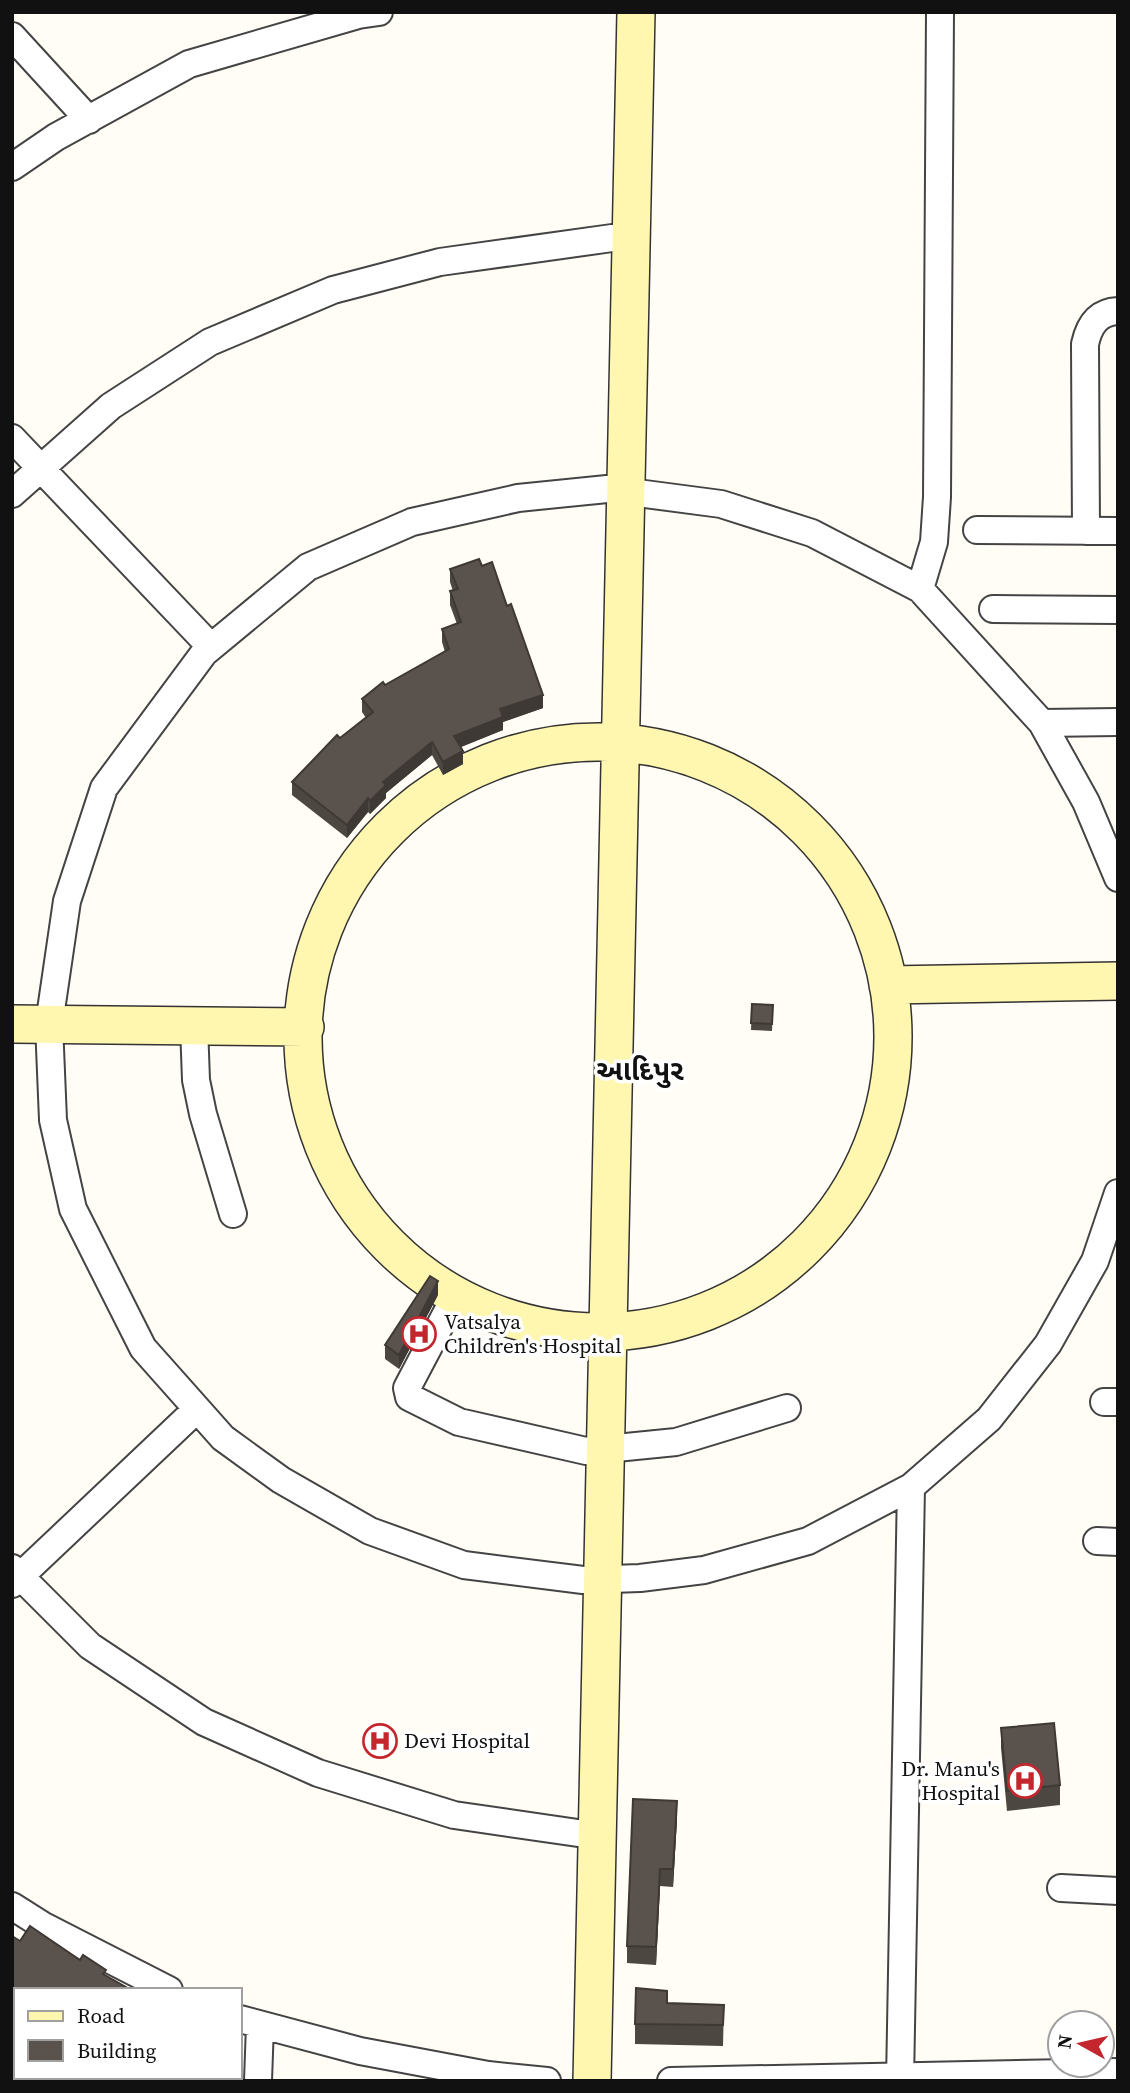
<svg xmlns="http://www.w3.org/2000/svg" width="1130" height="2093" viewBox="0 0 1130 2093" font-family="'Source Serif 4','Noto Sans Gujarati',serif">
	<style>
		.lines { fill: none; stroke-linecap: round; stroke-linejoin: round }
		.street-casing { stroke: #444; stroke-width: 30 }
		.secondary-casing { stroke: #333; stroke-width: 40 }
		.street { stroke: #fff; stroke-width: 26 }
		.secondary { stroke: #fff6b0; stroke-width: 37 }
		.wall { fill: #4d4742 }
		.shaded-wall { fill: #3f3936 }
		.building { fill: #5a524d; stroke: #3f3936; stroke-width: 2 }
		.labels { text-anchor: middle; stroke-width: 7; stroke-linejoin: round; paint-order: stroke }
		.poi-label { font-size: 21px; fill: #111; stroke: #fff; text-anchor: start }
		.district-label { font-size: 28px; font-weight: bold; fill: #111; stroke: #fff }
	</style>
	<rect width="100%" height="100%" fill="#fffdf5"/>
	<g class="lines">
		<g class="street-casing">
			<path id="street" d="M12,36L89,120
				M12,167L56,137L189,64L358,15L379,12
				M12,438L211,647
				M12,494L111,406L210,342L333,290L440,262L612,238
				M977,530L1118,531
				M1086,531L1085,344C1089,326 1097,312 1118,311
				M920,589L934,542L937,497L940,12
				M993,609L1118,610
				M1042,723L1118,722
				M1118,878L1086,802L1042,723L920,589L812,533L721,504L607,489L518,498L412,522L308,567L204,653L104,788L67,901L49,1024L53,1120L73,1209L143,1348L223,1438L281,1480L370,1531L464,1565L583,1580L640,1578L704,1570L808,1541L911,1487L989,1419L1048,1344L1095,1261L1118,1193
				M194,1026L196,1080L203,1114L233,1214
				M456,1295L407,1388L409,1397L459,1422L586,1451L676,1442L787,1408
				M1104,1402H1118
				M1097,1541L1118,1542
				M12,1568L90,1646L204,1722L318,1773L454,1815L578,1833
				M12,1584L197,1409
				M1061,1888L1118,1891
				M12,1906L42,1925L169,1990
				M240,2019L360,2051L488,2075L547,2081
				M258,2081L260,2025
				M671,2081L1118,2072
				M900,2081L911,1487"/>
		</g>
		<g class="secondary-casing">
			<path id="secondary" d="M303 1037a295 295 0 1 1 590 0a295 295 0 1 1-590 0Z
				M888,985L1118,981
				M12,1024L305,1027
				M592,2081L636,12"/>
		</g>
		<use href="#street" class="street"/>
		<use href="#secondary" class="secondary"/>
	</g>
	<path class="wall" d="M450,569L543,708L503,722V730L460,747L463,764L443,775L432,755L386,793V798L370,814L368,812L347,838L292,795V782L340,738L366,718L362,712V699L385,685L445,652L442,642V629L457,624L450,605V591H453L450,582Z
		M752,1004L773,1005L772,1031L751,1030Z
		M438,1295L399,1369L385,1359V1345Z
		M1001,1728L1060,1785V1805L1007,1811L1001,1748Z
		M677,1819L673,1887L660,1886L656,1965L627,1963V1946Z
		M12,1936L20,1941L106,1970L16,1990V2049L12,2047Z
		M667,2003L724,2005L723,2046L635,2044V2024Z"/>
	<path class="shaded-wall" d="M543,695V708L503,722V730L454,750V736L500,709Z
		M432,742V755L386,793V798L370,814V801L383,782Z
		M463,751V764L443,775V762Z
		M368,798V812L347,838V825Z
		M438,1281V1295L399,1369V1355Z
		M677,1801V1819L673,1887V1869Z
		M660,1869V1886L656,1965V1947Z
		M157,2077H164L162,2081H155Z"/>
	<path class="building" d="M479,559L482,566L492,562L507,606L511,604L543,695L500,709L503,717L454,736L463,751L443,762L432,742L383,782L386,785L370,801L368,798L347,825L292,782L337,735L340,738L373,712L362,699L383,682L385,685L449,649L442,629L461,622L450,591L458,589L450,569Z
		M752,1004L773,1005L772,1024L751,1023Z
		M430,1276L438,1281L399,1355L385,1345Z
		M1054,1723L1060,1785L1007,1791L1001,1728Z
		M633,1799L677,1801L673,1869H660L656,1947L627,1946Z
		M30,1926L80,1960L83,1955L106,1970L103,1974L131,1990H16V2037L12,2035V1936L20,1941Z
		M636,1988L667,1991V2003L724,2005L723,2025L635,2024Z
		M132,2077H157L155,2081H130Z
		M197,2077H199L200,2081H164Z"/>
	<defs>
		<g id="hospital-ring" transform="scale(1.75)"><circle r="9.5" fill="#fff" stroke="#c4262e" stroke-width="1.5"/><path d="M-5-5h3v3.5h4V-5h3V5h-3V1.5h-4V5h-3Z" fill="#c4262e"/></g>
	</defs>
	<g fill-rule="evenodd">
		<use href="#hospital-ring" x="419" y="1334"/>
		<use href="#hospital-ring" x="380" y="1741"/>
		<use href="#hospital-ring" x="1025" y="1781"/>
	</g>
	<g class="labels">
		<g class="poi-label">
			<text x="444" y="1329">Vatsalya<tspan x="444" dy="24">Children's Hospital</tspan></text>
			<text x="404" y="1748">Devi Hospital</text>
			<text x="1000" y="1776" text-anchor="end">Dr. Manu's<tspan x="1000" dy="24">Hospital</tspan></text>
		</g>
		<g class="district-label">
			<text x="640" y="1080">આદિપુર</text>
		</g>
	</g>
	<rect width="1130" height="2093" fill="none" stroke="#111111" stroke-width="28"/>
	<rect x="14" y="1988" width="228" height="91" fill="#ffffff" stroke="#a0a0a0" stroke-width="2"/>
	<rect x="28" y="2011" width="35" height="10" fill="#fff6b0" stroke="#a0a0a0" stroke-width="2"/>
	<text x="77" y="2023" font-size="21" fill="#111111">Road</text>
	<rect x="28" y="2040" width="35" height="21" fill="#5a524d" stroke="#a0a0a0" stroke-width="2"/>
	<text x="77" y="2058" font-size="21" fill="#111111">Building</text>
	<g transform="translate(1081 2044) rotate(278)"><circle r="33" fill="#ffffff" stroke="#a0a0a0" stroke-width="2"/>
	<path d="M0-5L12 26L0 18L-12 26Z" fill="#c4262e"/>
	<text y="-10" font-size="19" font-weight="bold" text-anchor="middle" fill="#111111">N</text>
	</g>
</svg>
